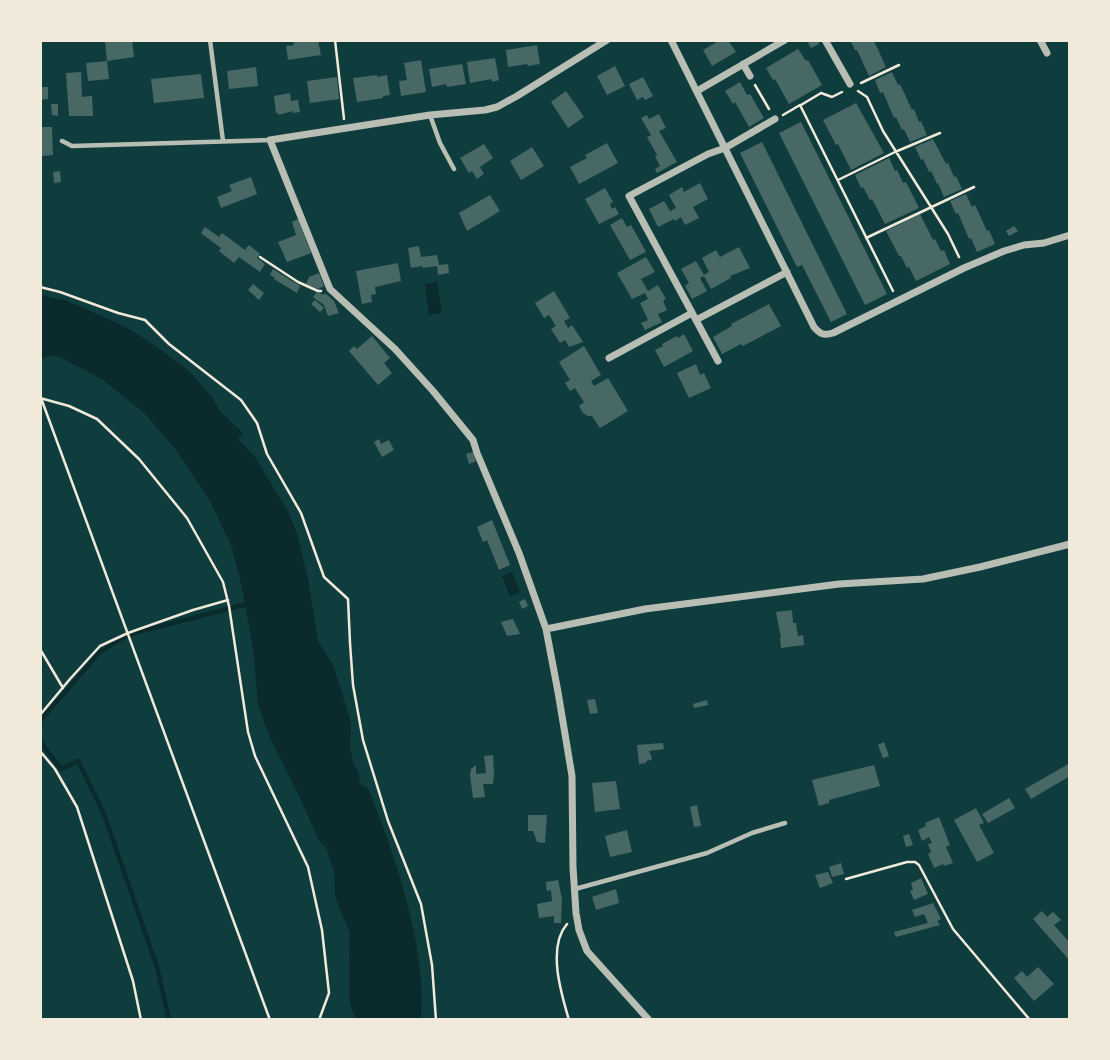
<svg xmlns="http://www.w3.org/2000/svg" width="1110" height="1060" viewBox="0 0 1110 1060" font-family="Montserrat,sans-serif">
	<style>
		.water { fill: #0a2a2b }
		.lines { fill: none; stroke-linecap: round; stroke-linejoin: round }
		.stream { stroke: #0a2a2b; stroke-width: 4.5 }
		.building { fill: #486865 }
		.path { stroke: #f1e9da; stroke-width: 2.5 }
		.service { stroke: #b8beb3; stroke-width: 4.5 }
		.minor { stroke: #b8beb3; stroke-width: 7 }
	</style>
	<rect width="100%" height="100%" fill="#0f3d3e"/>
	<path class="water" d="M437,282L442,313L429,315L425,284Z
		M40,295L67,301L106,318L126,327L154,345L188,370L212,397L220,411L243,433L238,439L255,457L287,510L297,533L309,583L318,642L333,664L342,693L351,723L350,747L353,762L358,772L360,784L367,788L370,793C396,859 427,948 421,1020H356L350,1004L349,991L350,933L335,897L334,871L326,847L319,841L299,796L270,738L257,702V692L253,649L242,588L231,545L210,501L175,449L144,413L103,380L60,357L49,356L40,359Z
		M512,572L520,592L510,596L502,576Z"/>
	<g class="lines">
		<path class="stream" d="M40,721L100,652L124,637L138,632L251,603
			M40,741L61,769L78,761L104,814L157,967L169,1020"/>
	</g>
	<path class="building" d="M132,40L134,57L107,61L105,41Z
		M293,40H318L321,55L288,60L286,46L294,45Z
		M720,40H728L736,52L712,66L703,50Z
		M812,40H817L819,44L811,48L808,43Z
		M850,40L874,41L886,67L869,76L857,50H855Z
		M537,45L540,64L528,66L527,64L508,67L506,50Z
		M798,49L806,61L808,60L822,85L789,104L775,79L773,80L766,68Z
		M495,58L499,80L492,82V79L470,83L467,62Z
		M421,60L426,92L401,96L399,81L407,80L404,63Z
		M107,61L109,79L88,81L86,63Z
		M462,64L466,84L447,87L446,84L432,87L429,69Z
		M615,66L625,86L607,95L597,76Z
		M256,67L258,86L229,89L227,71Z
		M81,72L82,97L92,96L93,116H69L66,73Z
		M892,72L898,85L900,84L912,110L914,109L919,122L921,121L927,135L910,142L904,129L902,130L896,117L894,118L883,92L880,93L875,80Z
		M201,74L204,98L154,103L151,79Z
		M377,75V77L387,75L390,95L383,96V98L357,102L353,78Z
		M337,77L339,99L310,103L307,81Z
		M643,77L653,96L645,100L643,97L637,100L629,84Z
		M740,82L747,95L750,94L764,118L749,127L735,102L733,104L725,91Z
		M40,87H48V99L40,100Z
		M566,91L584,117L568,128L551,102Z
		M290,93L291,101L298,100L300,112L293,113L292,111L279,115L278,113H276L274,96Z
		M856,103L884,153L851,170L838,144L836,145L823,120Z
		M51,104H58V116L52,115Z
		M659,114L666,128L659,131L677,162L657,173L655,169L660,166L655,156L657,155L647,137L651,135L641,118L647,115L649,119Z
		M801,122L887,294L865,305L779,133Z
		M40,127H52L53,155L42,156Z
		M933,139L946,164L948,163L954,177L956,176L962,189L944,197L938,183L937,184L931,171L929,172L923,159L921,160L915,147Z
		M762,142L847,314L831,322L802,265L797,267L740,153Z
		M607,143L618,163L579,184L570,167L587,158L585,155Z
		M484,144L493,158L480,167L484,174L477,179L472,171L469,173L460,158Z
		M532,147L544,166L521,180L510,161Z
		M889,158L895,171L897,170L903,183L906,182L919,208L885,224L872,199L870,200L863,187L861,188L855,175Z
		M60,171L61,182L54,183L53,172Z
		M251,177L257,194L221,208L217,197L232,191L229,185Z
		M700,183L708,199L693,207L699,218L685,225L681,217L675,221L674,219L658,227L649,209L664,201L670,211L676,208L669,195L682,187L684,192Z
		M605,188L613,202L610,204L612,209L615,207L619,214L599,224L585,199Z
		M966,194L972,207L975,205L987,231L989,230L995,244L977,252L971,238L969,239L958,213L956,214L950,201Z
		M490,195L500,211L467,231L459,213Z
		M920,214L933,240L935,239L941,251L944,250L950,264L916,281L909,267L907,268L901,256H899L886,231Z
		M622,218L627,227L631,225L646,252L630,260L610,225Z
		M298,219L311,253L287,262L278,242L296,235L292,222Z
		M1014,226L1018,231L1009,236L1006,231Z
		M205,227L219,237L222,233L245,250L249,245L260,254L257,258L265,264L260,272L239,257L234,263L219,251L221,248L201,233Z
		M419,246L421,257L437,255L439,265L448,264L449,273L438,275L437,266L423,268L422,266L411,268L408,248Z
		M739,247L750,268L730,276L731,278L711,289L704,276L700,278L707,291L692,299L685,286L689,283L681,269L696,261L704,275L709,272L702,258L716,250L720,257Z
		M646,257L655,272L641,279L648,291L658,285L666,299L663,301L667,310L658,314L662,322L645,330L641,323L648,320L640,303L648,299L645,293L632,299L617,273Z
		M398,263L401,281L375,287L376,294L371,295L372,302L362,304L356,271Z
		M273,269L300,286L297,293L274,279L275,278L270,275Z
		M319,273L324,286L318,289L306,284L309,277Z
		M253,284L264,293L259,300L248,290Z
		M554,291L570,318L564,321L568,328L572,325L583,342L569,347L565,340L560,343L551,329L556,326L549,315L544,318L535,303Z
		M317,292L324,295L325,293L334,301L339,313L328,316L324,305L313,297Z
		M315,300L324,308L320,312L311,304Z
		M769,304L781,326L743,346L741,344L722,354L713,337L732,326L731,324Z
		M684,334L693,351L664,367L655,350L663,346L662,344L677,336L678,338Z
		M372,336L390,358L384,363L392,373L378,385L349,351L354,346L357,349Z
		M584,346L601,375L591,381L594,386L608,378L628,411L600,428L592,416H588L583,413L579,406L584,402L575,388L570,391L565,383L570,380L559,362Z
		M696,364L700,375L704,373L711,388L689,398L677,373Z
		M379,439L381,444L389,440L394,450L382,457L374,442Z
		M473,452L476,461L469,464L466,454Z
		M492,520L510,565L499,570L487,540L483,542L477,527Z
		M525,599L528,606L522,609L519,602Z
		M792,610L793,623H796L798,636L803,635L804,645L781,648L780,638H781L776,612Z
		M513,619L520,634L507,636L501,622Z
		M595,699L598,713L590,714L587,700Z
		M707,700L708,705L694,708L693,704Z
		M884,742L889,756L883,758L878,745Z
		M663,743L664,749L649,751L652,758L651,760L646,761V763L639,764L637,745Z
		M493,755L494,774L493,784H483L485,797L473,798L470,775L471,769L476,765V774L486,773L484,756Z
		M1070,763V776L1031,799L1025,789Z
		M874,765L880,786L829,800V803L819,806L812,780Z
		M616,781L620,809L595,812L592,783Z
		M1009,798L1015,808L988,823L982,814Z
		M697,805L701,826L694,827L690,807Z
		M976,808L984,823L979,825L994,853L977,862L954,820Z
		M528,815H547L545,843L537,842L533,831H528Z
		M939,817L950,845L946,847L953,863L944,866L943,864L934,868L928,854L931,852L928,844L932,843L929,837L922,841L918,830L926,826L925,823Z
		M627,830L632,852L610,857L605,836Z
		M909,834L913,845L906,847L903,836Z
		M841,863L844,874L832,877L829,867Z
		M828,872L833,883L820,888L815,875Z
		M921,878L928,894L914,900L910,891L913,890L911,883Z
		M558,880L562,899L561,923H554V916L539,918L537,904L552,901L551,890L547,891L546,882Z
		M616,889L619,903L596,910L592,897Z
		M933,903L941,919L937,921L940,925L896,937L894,932L928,923L924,914L915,917L912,910Z
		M1042,911L1047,917L1053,912L1061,920L1054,925L1070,943V961L1033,919Z
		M1038,967L1054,984L1034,1001L1014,978L1022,971L1027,977Z"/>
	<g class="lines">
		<path class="path" d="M335,40L344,119
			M861,83L899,65
			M755,85L769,109
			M858,91L867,97L883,131L948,234L959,257
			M801,105L821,93L832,97L842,92
			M783,115L800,105L893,291
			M838,180L895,152L940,133
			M866,238L974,187
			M260,257L298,282L318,291H321
			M40,287L60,292L118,313L145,320L169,344L241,400L257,423L267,454L301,513L324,577L348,599L350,643L353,685L363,740L388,821L421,904L432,965L436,1020
			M40,398L69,406L97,419L139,459L187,518L223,582L229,606L248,732L255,756L308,867L322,930L329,993L319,1020
			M41,398L270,1020
			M40,649L63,688
			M40,715L70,679L100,646L128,633L193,610L228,600
			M40,751L55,769L77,807L133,981L141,1020
			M846,879L907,862H915L919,865L953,929L1030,1020
			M567,924C547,947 561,993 569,1020"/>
		<path class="service" d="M210,40L223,141
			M430,115L440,143L454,169
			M62,141L72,146L270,140
			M575,889L707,853L752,833L785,823"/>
		<path class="minor" d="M607,40L517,96L497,107L485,110L430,115L270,140L330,289L395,349L433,391L473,440L477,453L519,553L546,629L558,692L572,776L573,867L576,913L579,930L587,951L649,1020
			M671,40L814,327C820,334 824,336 833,333L964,268L1004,251L1024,245L1044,243L1070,235
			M825,40L850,84
			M1040,40L1047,53
			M743,64L750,76
			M697,91L785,40
			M775,119L725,148L708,154L629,196L696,320L787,272
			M696,320L718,361
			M609,358L692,313
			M546,629L645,609L839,584L923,579L980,567L1070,544"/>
	</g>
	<rect width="1110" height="1060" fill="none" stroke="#f1e9da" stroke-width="84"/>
</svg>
